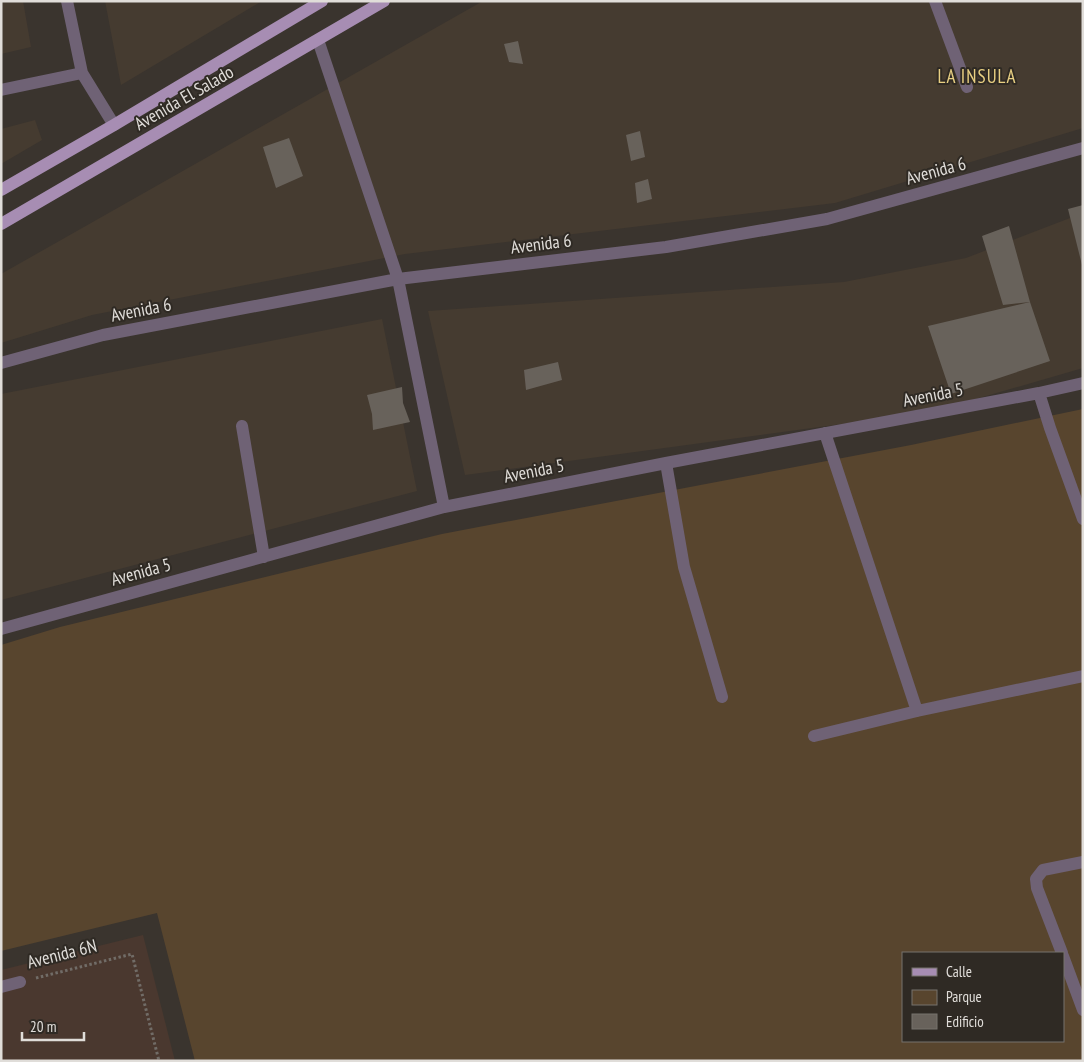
<svg xmlns="http://www.w3.org/2000/svg" width="1084" height="1062" viewBox="0 0 1084 1062" font-family="'PT Sans Narrow',sans-serif">
	<style>
		.commercial { fill: #4a382f }
		.built { fill: #453b30 }
		.green { fill: #58452e; fill-rule: evenodd }
		.building { fill: #68625b }
		.lines { fill: none; stroke-linecap: round; stroke-linejoin: round }
		.path { stroke: #716c67; stroke-width: 3; stroke-dasharray: 2.5 2.5; stroke-linecap: butt }
		.minor { stroke: #6f6275; stroke-width: 12 }
		.major { stroke: #a78db3; stroke-width: 12 }
		.labels { text-anchor: middle; stroke-width: 4; stroke-linejoin: round; paint-order: stroke }
		.street-label { font-size: 18px; fill: #e0ddd9; stroke: #2f2a24 }
		.neighbourhood-label { font-size: 19px; letter-spacing: 1px; fill: #e8cf82; stroke: #2f2a24 }
	</style>
	<rect width="100%" height="100%" fill="#3a342e"/>
	<path class="commercial" d="M143,935L175,1061H1V970Z"/>
	<path class="built" d="M1,1H23L31,47L1,54Z
		M105,1H262L121,85Z
		M483,1H1080L1083,9V128L835,203L405,254L92,315L1,343V274Z
		M35,120L42,140L1,164V129Z
		M1083,213V368L931,412L465,475L428,311L844,282L966,258Z
		M382,319L417,491L1,600V394Z"/>
	<path class="green" d="M1083,409V1061H195L157,913L1,951V645L60,627L442,534L911,445ZM903,953H1063V1041H903Z"/>
	<path class="building" d="M518,41L523,64L509,62L504,44Z
		M640,131L645,157L631,161L626,135Z
		M289,138L303,176L276,188L263,147Z
		M648,179L652,199L637,203L635,183Z
		M1083,205V265H1082L1068,209Z
		M1009,226L1030,302L1050,361L951,394L928,326L1030,302L1003,305L982,236Z
		M558,362L562,380L526,390L524,370Z
		M402,387L403,403L410,422L373,430L372,414L367,395Z"/>
	<g class="lines">
		<path class="path" d="M36,978L132,954L159,1061"/>
		<path class="minor" d="M67,1L82,73L114,125
			M935,1L967,87
			M318,40L398,279L444,507
			M1,90L82,73
			M1,363L103,335L398,279L666,247L827,219L1083,148
			M1039,393L1050,428L1083,519
			M242,426L264,557
			M825,433L917,711
			M666,463L684,567L722,697
			M1,629L444,507L666,463L1039,393L1083,383
			M814,736L917,711L1083,676
			M1062,953L1037,888L1036,879L1043,870L1083,862
			M1063,956L1083,1010
			M1,987L20,982"/>
		<path class="major" d="M1,190L114,125L322,1
			M1,224L384,1"/>
	</g>
	<g class="labels">
		<g class="street-label">
			<text transform="translate(184 98) rotate(-30)" y="6">Avenida El Salado</text>
			<text transform="translate(936 171) rotate(-15)" y="6">Avenida 6</text>
			<text transform="translate(541 244) rotate(-7)" y="6">Avenida 6</text>
			<text transform="translate(141 310) rotate(-11)" y="6">Avenida 6</text>
			<text transform="translate(933 395) rotate(-11)" y="6">Avenida 5</text>
			<text transform="translate(534 471) rotate(-11)" y="6">Avenida 5</text>
			<text transform="translate(141 572) rotate(-15)" y="6">Avenida 5</text>
			<text transform="translate(62 954) rotate(-14)" y="6">Avenida 6N</text>
		</g>
		<g class="neighbourhood-label">
			<text x="977" y="83">LA INSULA</text>
		</g>
	</g>
	<rect width="1084" height="1062" fill="none" stroke="#e0ddd9" stroke-width="5"/>
	<rect x="902" y="952" width="162" height="90" fill="#2f2a24" stroke="#76726c"/>
	<rect x="912" y="968" width="25" height="8" fill="#a78db3" stroke="#76726c"/>
	<text x="946" y="977" font-size="15" fill="#e0ddd9">Calle</text>
	<rect x="912" y="990" width="25" height="15" fill="#58452e" stroke="#76726c"/>
	<text x="946" y="1002" font-size="15" fill="#e0ddd9">Parque</text>
	<rect x="912" y="1014" width="25" height="15" fill="#68625b" stroke="#76726c"/>
	<text x="946" y="1027" font-size="15" fill="#e0ddd9">Edificio</text>
	<path d="M22 1032v8h62v-8" fill="none" stroke="#e0ddd9" stroke-width="2.5"/>
	<text x="30" y="1032" font-size="15" fill="#e0ddd9" stroke="#2f2a24" stroke-width="4" paint-order="stroke">20 m</text>
</svg>
